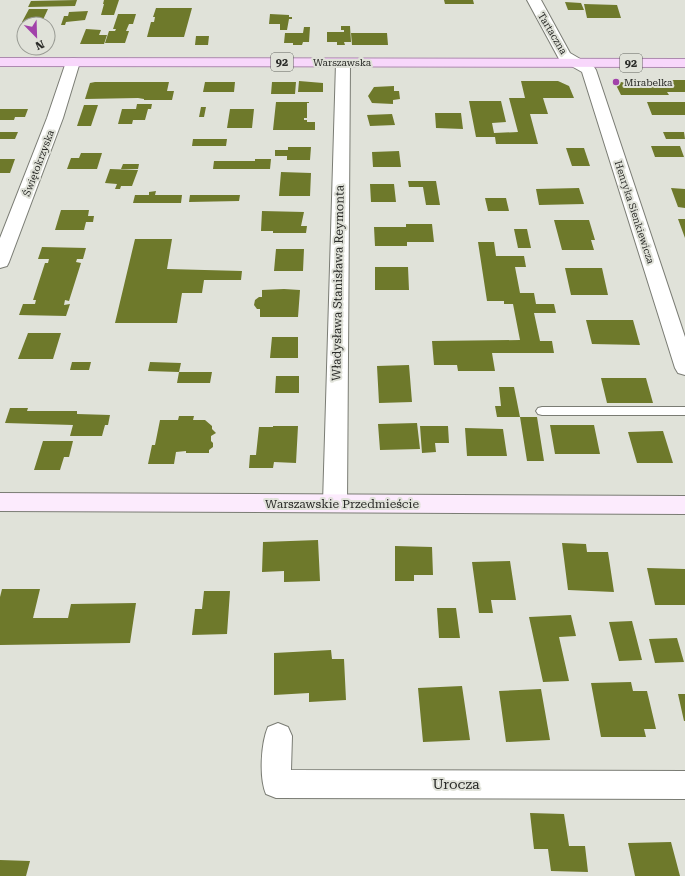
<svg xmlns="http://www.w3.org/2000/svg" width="685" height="876" viewBox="0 0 685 876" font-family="'Roboto Serif',serif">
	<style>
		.building { fill: #6e792b }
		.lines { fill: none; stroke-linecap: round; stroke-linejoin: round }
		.lane-casing { stroke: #7a7c74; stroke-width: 2 }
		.street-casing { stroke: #7a7c74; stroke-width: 2 }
		.secondary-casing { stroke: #7a7c74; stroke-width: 2 }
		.primary-casing { stroke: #ad8aaf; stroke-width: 2 }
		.lane { fill: #fff; fill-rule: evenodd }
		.street { fill: #fff; fill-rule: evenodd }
		.secondary { fill: #fcebfd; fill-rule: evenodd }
		.primary { fill: #f8d7fb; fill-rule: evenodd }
		.poi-dot { fill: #a242aa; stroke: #e0e2d9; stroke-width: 1.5 }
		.labels { text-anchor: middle; stroke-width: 4; stroke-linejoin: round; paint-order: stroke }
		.far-street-label { font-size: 10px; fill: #2a2b28; stroke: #e0e2d9 }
		.far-poi-label { font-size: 10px; fill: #2a2b28; stroke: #e0e2d9; text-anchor: start }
		.shield { fill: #e0e2d9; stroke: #61625d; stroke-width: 1 }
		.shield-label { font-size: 11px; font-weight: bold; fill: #2a2b28 }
		.street-label { font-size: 12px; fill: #2a2b28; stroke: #e0e2d9 }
		.near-street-label { font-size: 14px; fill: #2a2b28; stroke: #e0e2d9 }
	</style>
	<rect width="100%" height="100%" fill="#e0e2d9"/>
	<path class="building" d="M77,0L75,6L28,7L31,1Z
		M104,0H119L114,15H101L104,4H103Z
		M444,0H473L474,4H445Z
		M565,2L581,3L584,10H568Z
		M584,4L617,5L621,18H587Z
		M156,8H192L184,37H147L151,22H154L155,17H153Z
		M29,9H48L41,24H29L30,22H22Z
		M88,11L85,20L66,22L65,25H61L64,16H68L69,12Z
		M118,14H136L133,24H129L126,31H129L125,43H105L109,31H115L116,29H113Z
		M270,14L289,15V17H292V19H289L287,30H280V24H269Z
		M341,26H350L351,42H344L345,45H337V42H327V32H344V30H341Z
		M304,27H310L309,42H303L302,45H293V43H284L285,33H303Z
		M86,29L101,30L99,35H107L104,44H80Z
		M351,33H387L388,45H352Z
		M196,36H209L208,45H195Z
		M625,80H685V92H667L669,95H621L616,85L621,82L626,83Z
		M299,81L323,83V92H298Z
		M521,81H558L569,86L574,98H543L548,114H530L538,144H496L495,137H476L469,101H501L506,122L492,123L494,133L518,132L509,98H525Z
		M95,82H169L167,91H174L172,100H144V99L138,98L85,99L90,83Z
		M205,82H235L234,92H203Z
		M272,82H296L295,94H271Z
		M394,86V91H399L400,99L393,100V104L372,103L368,96L374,87Z
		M276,102H309V103H307V118H304V120H307V122H315V130H273Z
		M647,102H685V115H652Z
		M137,104H152L151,109H148L145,120H133L132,124H118L122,109H136Z
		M84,105H98L91,126H77Z
		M201,107H206L204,117H199Z
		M0,109H28L25,117H15L14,120H0Z
		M230,109H254L252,128H227Z
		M435,113H461L463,129L436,128Z
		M392,114L395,125L370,126L367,115Z
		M0,132H18L15,139H0Z
		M663,132H684L685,139H666Z
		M193,139H227L226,146H192Z
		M651,146H680L684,157H655Z
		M288,147H311L310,160H287V156H275V150H288Z
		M566,148H584L590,166H572Z
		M399,151L401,167H373L372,152Z
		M81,153H102L97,169H67L71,158H79Z
		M0,159H15L10,173H0Z
		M255,159H271L270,169H213L214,161H255Z
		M123,164H139L138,169H121Z
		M110,169L138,170L132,186H121L120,189H115L117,184L105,183Z
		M281,172L311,173L310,196H279Z
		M408,181H436L440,205H426L423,187H409Z
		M370,184H394L396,202H371Z
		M579,188L584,204L539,205L536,189Z
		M671,188L685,189V208L678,207Z
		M156,191L155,195H182L181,203H133L135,195H149V192Z
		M190,195H240L239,201L189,202Z
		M485,198H506L509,211H488Z
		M61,210H89L88,216H94L93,222H86L84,230H55Z
		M262,211L304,212L301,226H307L306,233H273V231H261Z
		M678,219H685V238Z
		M554,220H589L595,240H591L594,250H562Z
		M406,224H432L434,242H407V246H375L374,227H406Z
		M514,229H527L531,248H518Z
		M135,239H172L167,269L242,271L241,280H204L202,293H182L177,323H115Z
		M478,242H494L496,256H524L526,267H515L520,293H534L536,304H554L556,313H534L540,341H552L554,353H492L495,371H458L457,365H434L432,341L520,340L513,304H504V301H487Z
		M42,247L86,248L83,259H77L76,262L81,263L69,301L65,300L64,305L70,304L66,316L19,315L23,304H35L36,300H33L45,263H48L49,259H38Z
		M276,249H304L303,271H274Z
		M375,267H408L409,290H375Z
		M565,268H602L608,295H571Z
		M284,289L300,290L298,317H260V309H257L254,305L255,300L259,297H262V290Z
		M586,320H633L640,345L592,344Z
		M28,333H61L53,359H18Z
		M272,337H298V358H270Z
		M72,362H91L89,370H70Z
		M150,362L181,363L179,372H212L210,383H177L179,372L148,371Z
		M409,365L412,402L379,403L377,366Z
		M276,376H299V393H275Z
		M601,378H646L653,403H607Z
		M499,387H514L520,417H497L495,406H501Z
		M10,408H28L27,411H77V414L110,415L108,425H105L102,436H70L73,425L5,423Z
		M179,416H194L193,420H205L212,426V429L216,433L211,436V441L213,443V447L209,450V453H186V451L176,452L174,464H148L152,445H155L160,420H178Z
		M520,417H537L544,461H527Z
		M417,423L420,449L380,450L378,424Z
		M550,425H594L600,454H555Z
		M273,426H298L296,463L274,462L273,468H249L250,455H256L259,427H273Z
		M420,426H448L449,443H435L436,452L422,453Z
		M465,428L503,429L507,456H467Z
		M663,431L673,463H637L628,432Z
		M43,441H73L69,457H64L60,470H34Z
		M318,540L320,581L284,582V571L262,572L263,542Z
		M562,543L586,544L587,552H608L614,592L568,590Z
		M395,546L432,547L433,575H414V581H395Z
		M510,561L516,600H491L493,613H479L472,562Z
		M647,568L685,569V605H655Z
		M2,589H40L33,618H68L71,604L136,603L130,643L0,645V597Z
		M204,591H230L227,634L192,635L195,609H202Z
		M437,608H456L460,638H439Z
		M571,615L576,636L559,637L569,681L543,682L529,617Z
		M632,621L642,660L619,661L609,622Z
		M677,638L684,662L655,663L649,639Z
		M331,650L332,659H344L346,700L309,702V693L274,695V653Z
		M631,682L633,691H647L656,729H644L646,737H601L591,683Z
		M462,686L470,740L423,742L418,688Z
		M541,689L550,740L506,742L499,691Z
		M678,694H685V721H684Z
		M530,813L564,814L569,846H585L588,872L551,871L548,849H534Z
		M671,842L680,876H635L628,843Z
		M0,860L30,861L26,876H0Z"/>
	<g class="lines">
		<g class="lane-casing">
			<path id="lane" d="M542,407H685V415H542L538,414L536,411L538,408Z"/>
		</g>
		<g class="street-casing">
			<path id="street" d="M527,0H541L570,53L594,67L596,70L685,337V375L678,373L675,368L582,72L559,59Z
				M73,58L78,59L80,62L63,118L9,262L7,266L0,268V238L47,118L66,62L68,59Z
				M343,59L348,60L350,63L347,503L343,510L335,512L327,510L323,503L336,63L338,60Z
				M278,723L288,727L292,736L291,770L685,771V799L276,798L266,794C259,778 261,743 268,727Z"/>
		</g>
		<g class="secondary-casing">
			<path id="secondary" d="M0,493L685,496V514L0,511Z"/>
		</g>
		<g class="primary-casing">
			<path id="primary" d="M0,58L685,59V67L0,66Z"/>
		</g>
		<use href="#lane" class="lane"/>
		<use href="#street" class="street"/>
		<use href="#secondary" class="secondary"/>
		<use href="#primary" class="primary"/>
	</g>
	<circle class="poi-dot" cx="616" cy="82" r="4"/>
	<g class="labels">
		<g class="far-street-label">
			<text transform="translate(553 33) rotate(59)" y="4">Tartaczna</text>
			<text x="342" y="66">Warszawska</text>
			<text transform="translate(38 163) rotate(-69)" y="4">Świętokrzyska</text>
			<text transform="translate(635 212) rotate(72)" y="4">Henryka Sienkiewicza</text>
		</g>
		<g class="far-poi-label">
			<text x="624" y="86">Mirabelka</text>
		</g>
		<g class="shield">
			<rect x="271" y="53" width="22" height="18" rx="3"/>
			<rect x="620" y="54" width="22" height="18" rx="3"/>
		</g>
		<g class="shield-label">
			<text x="282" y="66">92</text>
			<text x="631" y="67">92</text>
		</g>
		<g class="street-label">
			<text transform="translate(338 283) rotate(-89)" y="4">Władysława Stanisława Reymonta</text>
			<text x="342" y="508">Warszawskie Przedmieście</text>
		</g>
		<g class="near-street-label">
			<text x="456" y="789">Urocza</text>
		</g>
	</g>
	<g transform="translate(36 36) rotate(157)"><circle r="19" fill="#e0e2d9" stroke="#979992"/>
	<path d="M0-3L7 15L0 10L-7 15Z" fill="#a242aa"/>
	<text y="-6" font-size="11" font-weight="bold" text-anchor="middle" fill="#2a2b28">N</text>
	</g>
</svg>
